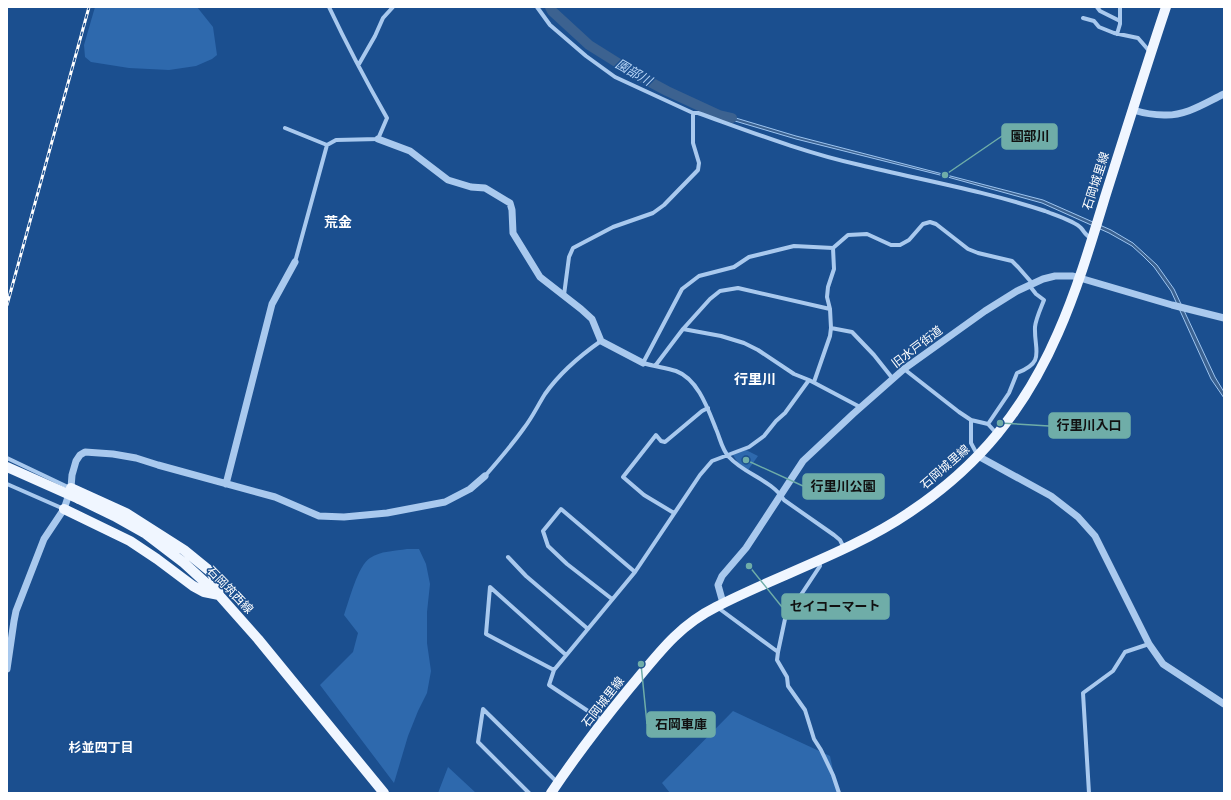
<svg xmlns="http://www.w3.org/2000/svg" width="1231" height="800" viewBox="0 0 1231 800" font-family="'Open Sans','Noto Sans JP',sans-serif">
	<style>
		.green { fill: #2e69ad }
		.water { fill: #3c6290; stroke: #9cc4f0 }
		.lines { fill: none; stroke-linecap: round; stroke-linejoin: round }
		.river { stroke: #3c6290; stroke-width: 10 }
		.minor { stroke: #a9c9ee; stroke-width: 4 }
		.tertiary { stroke: #a9c9ee; stroke-width: 7 }
		.primary { stroke: #f0f6ff; stroke-width: 10 }
		.rail-casing { stroke: #fff; stroke-width: 3 }
		.rail { stroke: #1b4f8f; stroke-width: 1.5; stroke-dasharray: 4.5; stroke-linecap: butt }
		.primary-bridge { stroke: #f0f6ff; stroke-width: 10 }
		.labels { text-anchor: middle; stroke-width: 3; stroke-linejoin: round; paint-order: stroke }
		.street-label { font-size: 12px; fill: #fff; stroke: #1b4f8f }
		.water-label { font-size: 13px; font-style: italic; fill: #b5d3f5; stroke: #1b4f8f }
		.neighbourhood-label { font-size: 13px; font-weight: bold; fill: #fff; stroke: #1b4f8f }
		.quarter-label { font-size: 14px; font-weight: bold; fill: #fff; stroke: #1b4f8f }
		.leader { fill: none; stroke: #6fada8; stroke-width: 1.5 }
		.callout-dot { fill: #6fada8; stroke: #1b4f8f; stroke-width: 1.5 }
		.callout { fill: #6fada8; stroke: #6fada8; stroke-width: 1.5 }
		.callout-label { font-size: 13px; text-anchor: middle; font-weight: bold; fill: #111 }
	</style>
	<rect width="100%" height="100%" fill="#1b4f8f"/>
	<path class="green" d="M95,7H197L213,27L217,55L212,59L196,66L169,70L129,68L91,62L85,57L84,45Z
		M746,450L758,456L748,470L738,463L733,455Z
		M407,549H419L426,564L430,584L427,612V643L431,671L427,693L418,711L408,736L394,783L320,685L353,652L358,633L344,615C349,601 358,565 370,558C380,551 395,551 407,549Z
		M733,711L830,756L838,793H670L662,783Z
		M448,767L476,793H438Z"/>
	<path class="water" d="M719,113L796,136L1043,200L1111,230L1133,243L1157,265L1174,289L1215,377L1224,392V398L1211,379L1171,291L1154,267L1143,256L1132,246L1109,233L1042,203L944,176L796,139L718,116Z"/>
	<g class="lines">
		<path class="river" d="M550,7L552,11L589,45L637,75L667,91L719,115L732,118"/>
		<path class="minor" d="M537,7L550,25L586,56L615,77L693,113H698C751,132 805,153 860,165C922,180 985,191 1045,211C1055,215 1075,221 1081,228C1085,232 1085,236 1092,238
			M1097,7L1100,11L1120,21
			M1083,18L1094,21L1099,27L1114,33L1138,38L1151,53
			M1117,34L1120,24V7
			M359,64L375,36L383,18L393,7
			M285,128L327,145
			M833,248L834,269L828,287L827,297L830,309L831,328L852,332L874,355L893,379
			M295,262L327,145L336,140L378,139L387,118C366,81 347,45 329,7
			M564,295L569,257L573,248L613,227L653,213L664,205L698,170L699,163L693,143V113
			M683,329L721,336L744,343L758,350L794,374L809,380L860,407
			M655,366L683,329L710,299L720,291L738,288L830,309
			M904,369L959,412L971,420V443L978,456
			M814,382L830,336L831,328
			M971,420L988,424
			M997,434L988,424L1009,393L1017,373C1046,362 1034,351 1035,327C1036,318 1041,308 1044,300L1036,294L1029,285
			M7,458L70,488
			M485,476C498,461 512,445 524,428C532,418 538,405 545,394C559,374 581,355 601,341
			M7,484L64,509
			M674,513L644,495L623,477L656,435L661,441L665,442L702,411L708,408
			M844,548L840,540L834,535L784,500C772,480 744,474 729,457C722,450 720,438 716,429C708,409 698,379 676,371C665,368 653,366 643,363L682,289L699,276L734,267L749,257L794,246L833,248L848,235L867,234L891,245H900L909,240L923,224L930,222L936,224L968,249L978,253L1012,261L1018,267L1032,283
			M508,557L526,576L588,629
			M819,560L820,566L785,619L778,652L777,660L787,677L788,686L805,710L814,739L821,750L833,775L839,793
			M612,599L567,564L548,546L543,531L561,509L635,572
			M717,607L778,652
			M554,670L486,634L490,587L566,655
			M603,721L549,685L554,670L635,572L700,475L712,461L749,447L764,436L776,421L785,413L809,380
			M529,793L478,742L483,709L558,783
			M1089,793L1083,693L1113,671L1125,652L1149,644"/>
		<path class="tertiary" d="M1133,110C1143,113 1154,115 1164,115C1186,116 1205,103 1224,94
			M378,139L410,151L448,180L471,187L485,188L510,203L512,210L513,233L540,277L581,309L592,319L601,341L643,363
			M978,456L1051,496L1078,517L1095,536L1149,644L1163,664L1224,704
			M226,484L272,304L295,262
			M723,603L718,585L722,576L746,548L803,461L853,414L904,369L985,311L1017,291L1043,279L1055,276H1073L1172,305L1224,318
			M7,669L14,621L16,611L44,539L64,509L71,488L72,475L76,461L80,455L85,452L113,454L136,458L158,465L275,497L319,516L344,517L387,513L445,502L470,489L485,476"/>
		<path class="primary" d="M71,488L126,513L184,550L211,572L216,581L219,595
			M79,499L114,516L146,534L184,563L219,595L258,639L384,793
			M64,509L130,541L157,559L193,586L204,592L219,595
			M551,793C575,757 601,723 628,690C656,657 676,627 716,607C780,574 851,552 910,512C979,466 1025,409 1058,333C1077,290 1091,243 1105,197C1125,134 1145,70 1166,7"/>
		<g class="rail-casing">
			<path id="rail" d="M7,305L89,7"/>
		</g>
		<use href="#rail" class="rail"/>
		<path class="primary-bridge" d="M7,467L79,499"/>
	</g>
	<g class="labels">
		<g class="street-label">
			<text transform="translate(1096 181) rotate(-72)" y="4">石岡城里線</text>
			<text transform="translate(917 347) rotate(-37)" y="4">旧水戸街道</text>
			<text transform="translate(945 467) rotate(-41)" y="4">石岡城里線</text>
			<text transform="translate(230 590) rotate(46)" y="4">石岡筑西線</text>
			<text transform="translate(603 702) rotate(-52)" y="4">石岡城里線</text>
		</g>
		<g class="water-label">
			<text transform="translate(634 72) rotate(30)" y="5">園部川</text>
		</g>
		<g class="neighbourhood-label">
			<text x="101" y="752">杉並四丁目</text>
		</g>
		<g class="quarter-label">
			<text x="338" y="227">荒金</text>
			<text x="755" y="384">行里川</text>
		</g>
	</g>
	<path class="leader" d="M945 175L1002 136M1000 423L1049 426M746 460L803 486M749 566L782 607M641 664L647 724"/>
	<g class="callout-dot">
		<circle cx="945" cy="175" r="4"/>
		<circle cx="1000" cy="423" r="4"/>
		<circle cx="746" cy="460" r="4"/>
		<circle cx="749" cy="566" r="4"/>
		<circle cx="641" cy="664" r="4"/>
	</g>
	<g class="callout">
		<rect x="1002" y="124" width="55" height="25" rx="4"/>
		<rect x="1049" y="413" width="81" height="25" rx="4"/>
		<rect x="803" y="474" width="81" height="25" rx="4"/>
		<rect x="782" y="594" width="107" height="25" rx="4"/>
		<rect x="647" y="712" width="68" height="25" rx="4"/>
	</g>
	<g class="callout-label">
		<text x="1030" y="141">園部川</text>
		<text x="1089" y="430">行里川入口</text>
		<text x="843" y="491">行里川公園</text>
		<text x="835" y="611">セイコーマート</text>
		<text x="681" y="729">石岡車庫</text>
	</g>
	<rect width="1231" height="800" fill="none" stroke="#ffffff" stroke-width="16"/>
</svg>
